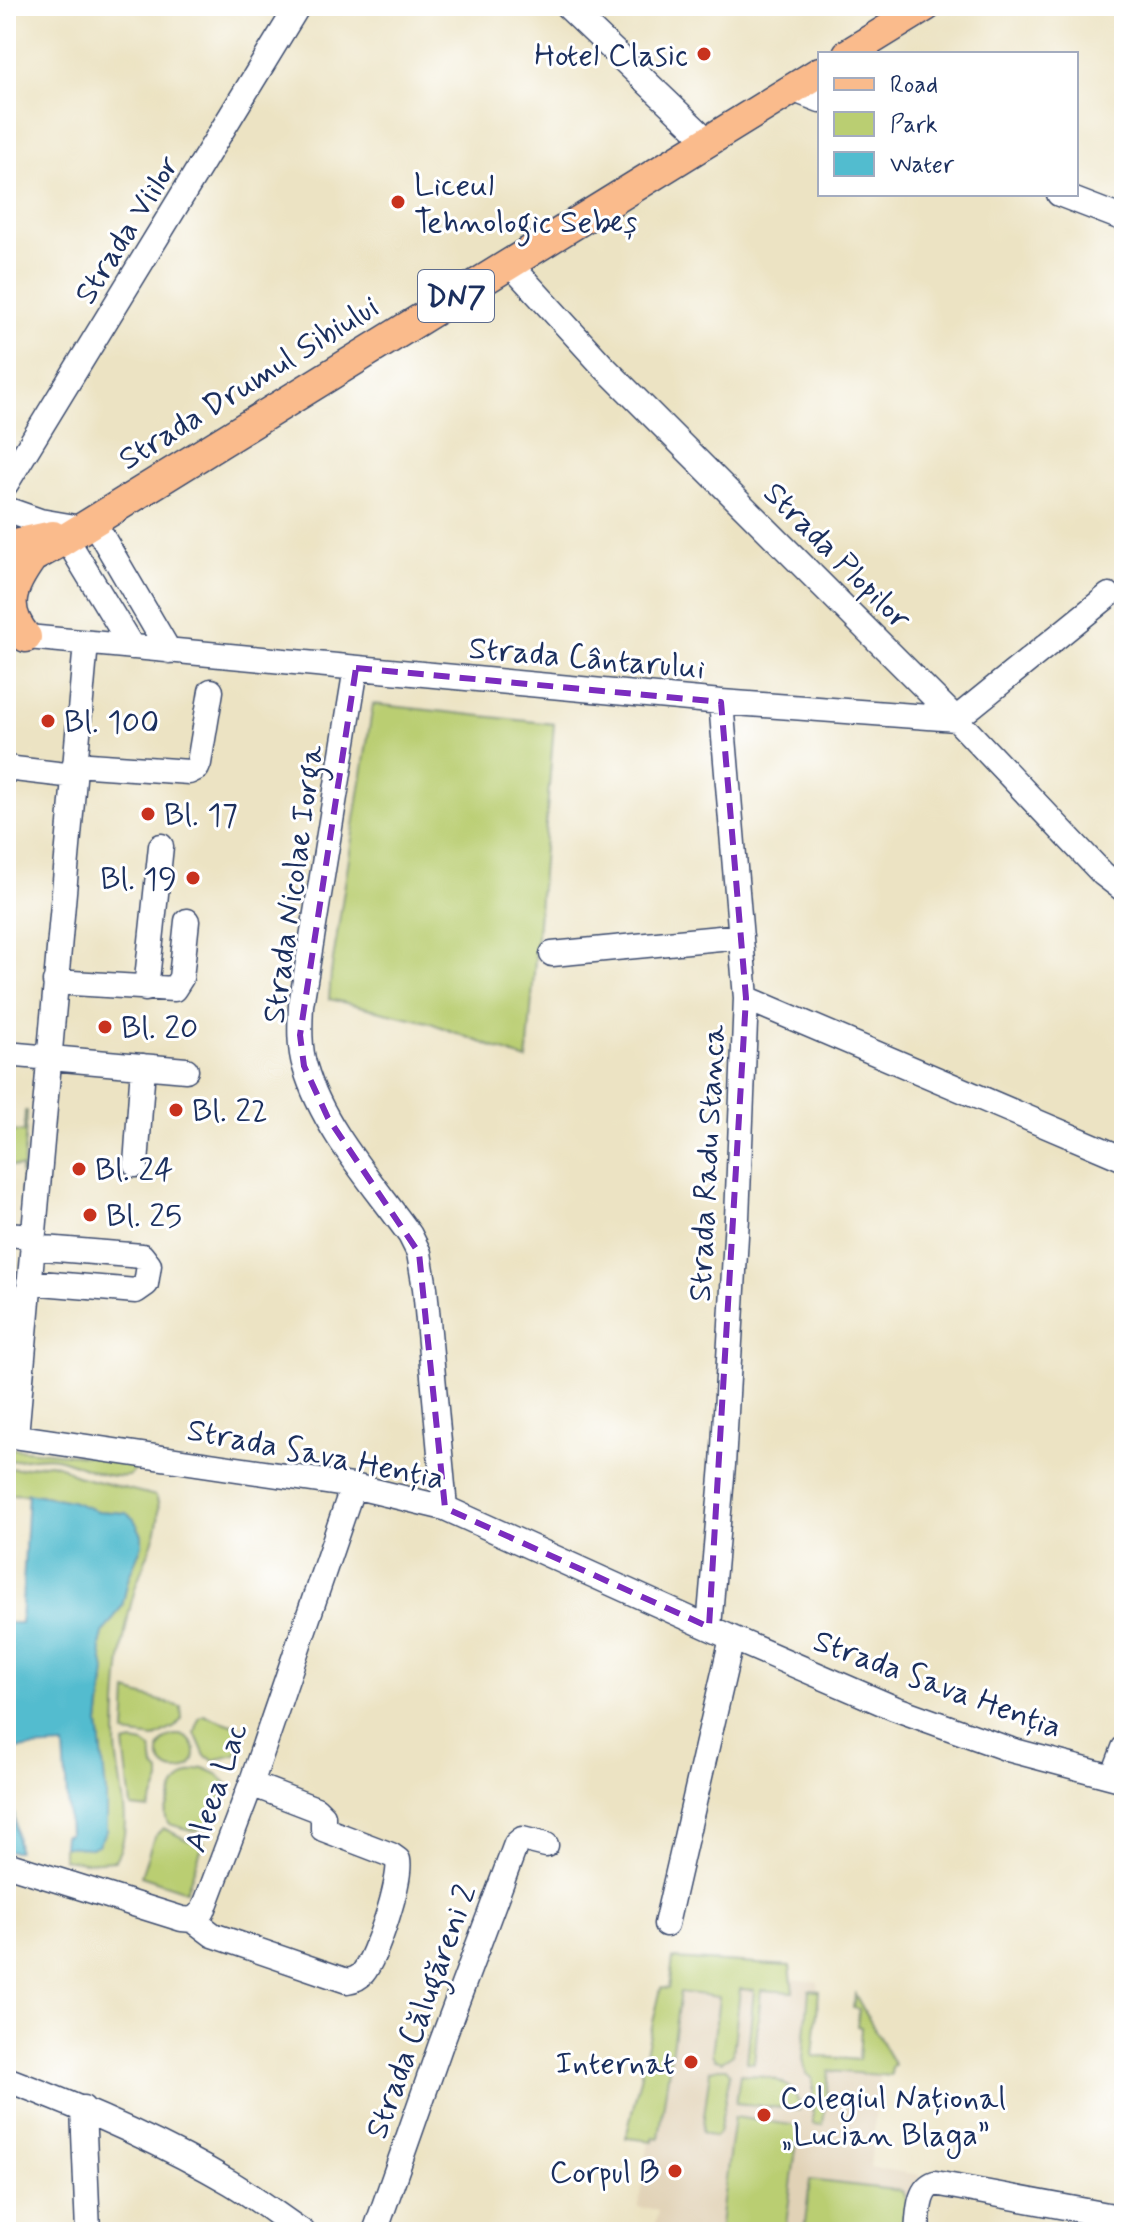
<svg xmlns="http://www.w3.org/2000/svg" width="1130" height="2238" viewBox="0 0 1130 2238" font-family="Mynerve,sans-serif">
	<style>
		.built { fill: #e1d2b6 }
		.green { fill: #bace72; stroke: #6a7e68; stroke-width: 2 }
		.water { fill: #52bccf; stroke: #367696; stroke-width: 2 }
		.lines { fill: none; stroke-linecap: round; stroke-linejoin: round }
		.minor-casing { stroke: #3a4a6d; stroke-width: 27 }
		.major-casing { stroke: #3a4a6d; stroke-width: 33 }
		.minor { stroke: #fff; stroke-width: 24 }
		.major { stroke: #fabb8c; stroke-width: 30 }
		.marked { fill: none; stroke: #7b2cbf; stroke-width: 6; stroke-dasharray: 16 10; stroke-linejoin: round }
		.poi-dot { fill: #c8321e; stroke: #fff; stroke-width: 3 }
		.labels { text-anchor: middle; stroke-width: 6; stroke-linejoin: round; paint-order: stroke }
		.shield { fill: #fff; stroke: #5f6d8e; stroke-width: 2 }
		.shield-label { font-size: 30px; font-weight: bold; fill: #1b2f5e }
		.poi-label { font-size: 32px; fill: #1b2f5e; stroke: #fff; text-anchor: start }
		.street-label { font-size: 32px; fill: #1b2f5e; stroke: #fff }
	</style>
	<rect width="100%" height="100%" fill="#fff"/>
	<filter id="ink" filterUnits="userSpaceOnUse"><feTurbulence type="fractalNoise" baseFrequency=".0125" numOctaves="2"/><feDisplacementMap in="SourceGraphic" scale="16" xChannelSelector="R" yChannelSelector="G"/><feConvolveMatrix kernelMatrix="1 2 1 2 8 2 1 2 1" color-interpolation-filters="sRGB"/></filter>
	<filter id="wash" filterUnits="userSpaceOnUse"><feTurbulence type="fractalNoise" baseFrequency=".006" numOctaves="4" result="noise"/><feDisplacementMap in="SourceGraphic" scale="32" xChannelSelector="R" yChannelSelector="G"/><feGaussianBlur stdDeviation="1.8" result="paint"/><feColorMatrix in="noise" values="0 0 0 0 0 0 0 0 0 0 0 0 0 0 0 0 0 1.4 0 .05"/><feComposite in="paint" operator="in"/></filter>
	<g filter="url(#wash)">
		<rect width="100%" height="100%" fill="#ece3c3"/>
		<path class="built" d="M678,1966L818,1982L810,2058L881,2063L870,2167L920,2175L911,2232H653L658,2211L638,2207Z"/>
		<path class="green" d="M373,704L554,724L527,1060L428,1022L329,999L331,973Z
			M25,1111H27L21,1198V1167L6,1165V1131L24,1132Z
			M6,1448L126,1460L133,1465L134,1470L129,1476C98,1479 83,1464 56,1458C38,1455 23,1461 6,1461Z
			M49,1463L63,1467L76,1476L156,1496C167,1522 142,1563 135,1589C120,1641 116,1692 116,1746C117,1782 136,1827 115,1860L84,1862L63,1859V1846L92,1848L106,1831V1793L99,1724L104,1684L100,1646L103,1633L122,1606L129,1576L142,1545L126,1513L97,1511L46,1495L6,1494V1468L18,1469Z
			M127,1691L181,1707L182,1719L175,1727L154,1738L125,1734Z
			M204,1715L235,1726L246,1732L236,1755L214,1760L205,1756L195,1733L199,1718Z
			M159 1753a18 18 0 1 1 36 0a18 18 0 1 1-36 0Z
			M133,1742L144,1744L152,1750L154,1767L160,1773V1781L149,1809L131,1807L124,1744Z
			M204,1768L217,1774L227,1784L210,1827L194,1831L169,1824C162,1813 167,1810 170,1799C176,1781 185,1773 204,1768Z
			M163,1828L189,1841L204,1842L186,1891L141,1876L154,1837Z
			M673,1959L790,1966L793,1992L761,1990L754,2063L747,2062L754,1990L740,1989L733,2054L722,2061L715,2059L712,2054L719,1997L680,1992L659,2138L653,2137V2141L626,2138L661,1988L669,1989Z
			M809,1990L819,1991L813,2056L859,2060L861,2027L857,2026L859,2009L853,2008L855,1994L895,2066H892L891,2076L829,2071L823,2125L813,2124V2084L812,2078L806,2074L803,2058Z
			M719,2068H726L730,2073L719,2133L715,2137L702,2132L710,2070Z
			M740,2074C767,2076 796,2078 800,2110L736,2103Z
			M734,2117L799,2126L785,2232H719Z
			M810,2180L902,2191L906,2201L904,2219L908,2220L906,2232H804Z"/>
		<path class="water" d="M28,1493L71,1501L97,1511L126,1513L134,1519L142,1535V1545L129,1576L122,1606L103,1633L100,1646L105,1670L99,1724L106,1793V1831L98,1845L91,1848L63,1846L64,1835L69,1834L64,1746L11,1749L12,1780H7L8,1801H13L18,1851H6V1623H21Z"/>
	</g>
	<g filter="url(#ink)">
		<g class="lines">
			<g class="minor-casing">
				<path id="minor" d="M567,6L708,141
					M792,89L820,100
					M1059,194L1124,219
					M509,263L603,366L956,719L1103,874L1124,890
					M6,484L298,6
					M6,509L40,521L75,527
					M93,521L169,651
					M66,538L132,647
					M6,637L17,636L721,702L956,719L1109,595
					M356,668L301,1005C300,1025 299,1048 305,1067C323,1129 373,1183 410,1235L419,1253L425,1288L445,1508
					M75,764L189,772L197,768L199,763L211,691
					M6,768L74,776
					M552,954L741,936
					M55,982L174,989L181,978L187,921
					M146,989L161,846
					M746,998L1124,1159
					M6,1054L186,1070
					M136,1165L143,1066
					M6,1234L33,1236
					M29,1282L136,1291L146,1284L149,1265L142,1256L32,1247
					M6,1435L353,1486L445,1508L732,1638L894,1708L1011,1750L1124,1780
					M16,1436L86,643
					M709,1627L723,1465L737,1218L746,998L721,702
					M1113,1777L1124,1748
					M6,1864L182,1919L193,1920L203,1911L251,1784L353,1486
					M193,1920L213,1935L347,1981C354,1980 359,1978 363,1973C376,1957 402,1880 398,1860L391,1855L323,1829V1816L316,1809L251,1784
					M666,1924L732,1638
					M6,2079C83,2108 160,2141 231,2183C256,2198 279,2216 303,2232
					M83,2108L88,2232
					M375,2232L441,2044L516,1844L522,1839L546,1845
					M917,2232C919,2215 917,2189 935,2183L1124,2218"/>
			</g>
			<g class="major-casing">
				<path id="major" d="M848,54L926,6
					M6,546L53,536
					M6,572L60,542L820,72
					M26,637C2,608 11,587 31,559"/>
			</g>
			<use href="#minor" class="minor"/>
			<use href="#major" class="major"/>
		</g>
	</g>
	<path class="marked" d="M356,668L721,702L746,998L709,1627L445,1508L419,1253L328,1118L304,1066L300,1035Z"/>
	<g class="poi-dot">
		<circle cx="704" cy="54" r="8"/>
		<circle cx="398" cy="202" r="8"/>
		<circle cx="48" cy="721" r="8"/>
		<circle cx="148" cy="814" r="8"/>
		<circle cx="193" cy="878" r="8"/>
		<circle cx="105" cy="1027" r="8"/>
		<circle cx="176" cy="1110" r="8"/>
		<circle cx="79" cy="1169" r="8"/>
		<circle cx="90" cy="1215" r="8"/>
		<circle cx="691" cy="2062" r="8"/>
		<circle cx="764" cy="2115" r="8"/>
		<circle cx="675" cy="2171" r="8"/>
	</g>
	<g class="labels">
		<rect class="shield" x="418" y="270" width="76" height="52" rx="6"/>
		<g class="shield-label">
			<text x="456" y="306">DN7</text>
		</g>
		<g class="poi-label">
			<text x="688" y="65" text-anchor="end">Hotel Clasic</text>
			<text x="414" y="195">Liceul<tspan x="414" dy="37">Tehnologic Sebeș</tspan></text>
			<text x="64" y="732">Bl. 100</text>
			<text x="164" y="825">Bl. 17</text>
			<text x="177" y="889" text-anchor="end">Bl. 19</text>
			<text x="121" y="1038">Bl. 20</text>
			<text x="192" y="1121">Bl. 22</text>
			<text x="95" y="1180">Bl. 24</text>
			<text x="106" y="1226">Bl. 25</text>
			<text x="675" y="2073" text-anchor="end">Internat</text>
			<text x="780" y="2108">Colegiul Național<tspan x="780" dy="37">„Lucian Blaga”</tspan></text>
			<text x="659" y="2182" text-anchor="end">Corpul B</text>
		</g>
		<g class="street-label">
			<text transform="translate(126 229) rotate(-58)" y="11">Strada Viilor</text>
			<text transform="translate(248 382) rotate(-32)" y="11">Strada Drumul Sibiului</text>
			<text transform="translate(838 555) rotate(45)" y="11">Strada Plopilor</text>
			<text transform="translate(587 657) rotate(5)" y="11">Strada Cântarului</text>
			<text transform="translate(292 884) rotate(-82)" y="11">Strada Nicolae Iorga</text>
			<text transform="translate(706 1163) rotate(-87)" y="11">Strada Radu Stanca</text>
			<text transform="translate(316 1453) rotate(11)" y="11">Strada Sava Henția</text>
			<text transform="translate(938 1683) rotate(20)" y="11">Strada Sava Henția</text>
			<text transform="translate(215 1787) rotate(-71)" y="11">Aleea Lac</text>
			<text transform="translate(420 2011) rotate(-70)" y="11">Strada Călugăreni 2</text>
		</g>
	</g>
	<rect width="1130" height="2238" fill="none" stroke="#fff" stroke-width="32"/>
	<rect x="818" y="52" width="260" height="144" fill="#ffffff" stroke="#a4acbf" stroke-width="2"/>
	<rect x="834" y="78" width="40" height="12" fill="#fabb8c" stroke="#a4acbf" stroke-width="2"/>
	<text x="890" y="92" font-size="24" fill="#1b2f5e">Road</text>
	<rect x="834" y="112" width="40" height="24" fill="#bace72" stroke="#a4acbf" stroke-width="2"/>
	<text x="890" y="132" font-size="24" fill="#1b2f5e">Park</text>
	<rect x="834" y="152" width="40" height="24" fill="#52bccf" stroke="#a4acbf" stroke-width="2"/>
	<text x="890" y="172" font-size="24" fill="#1b2f5e">Water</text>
</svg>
